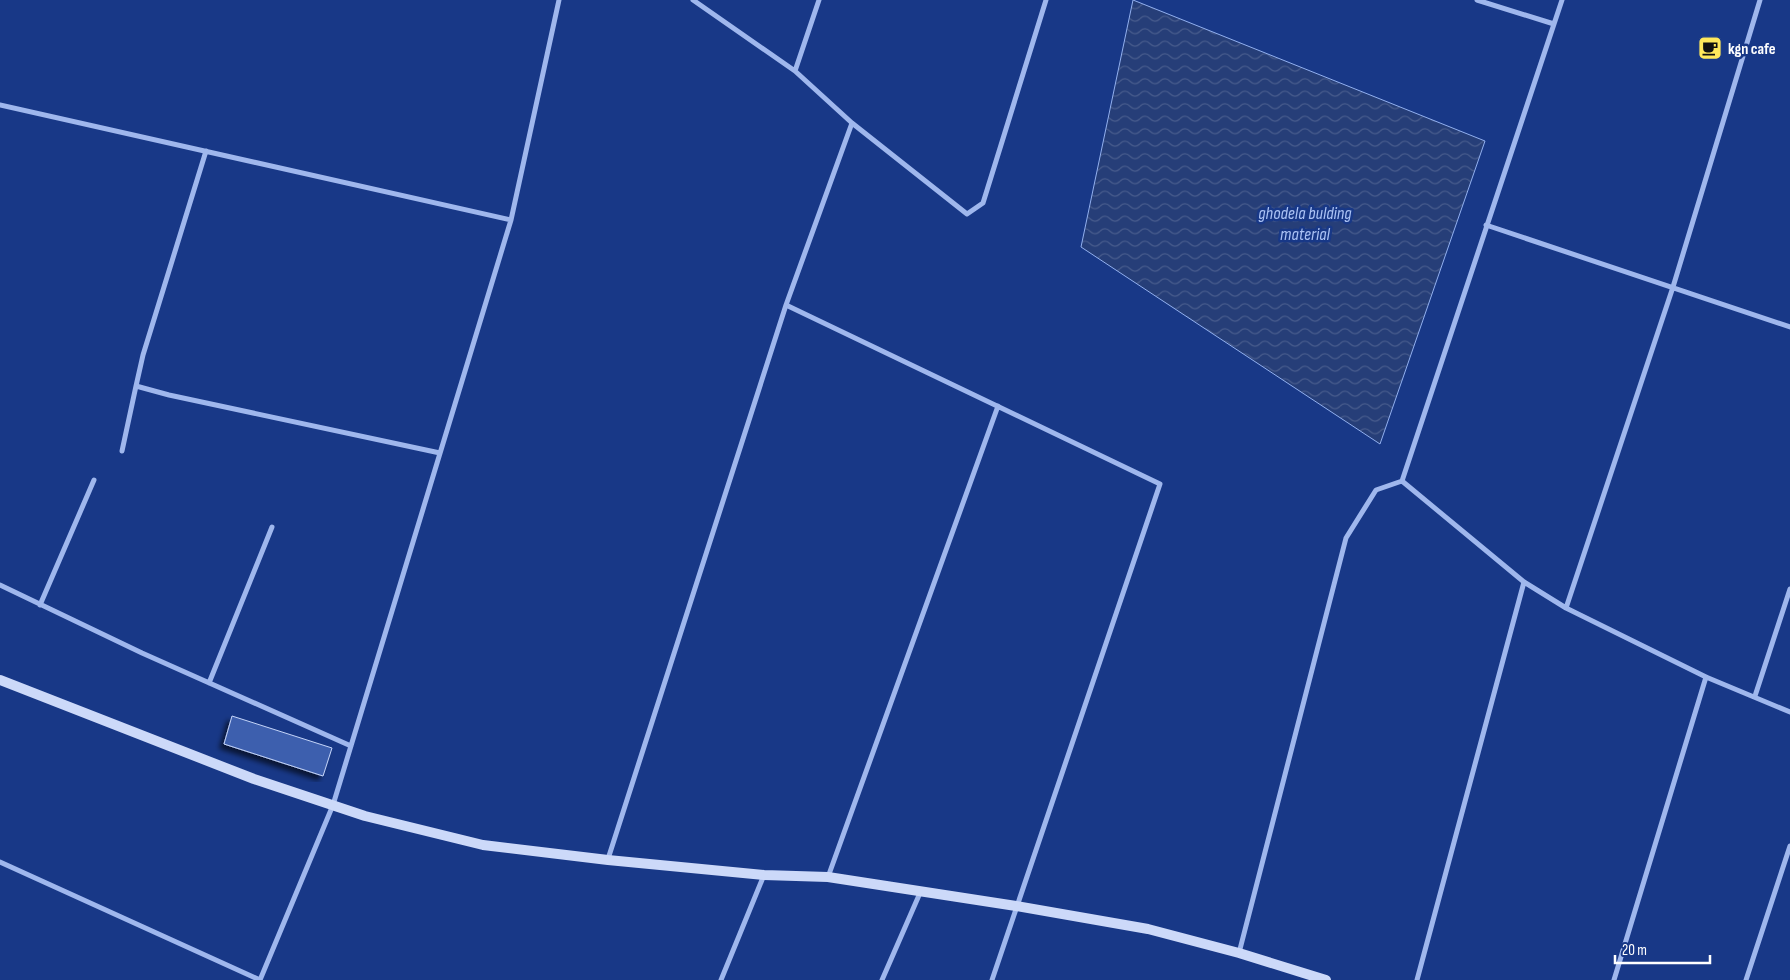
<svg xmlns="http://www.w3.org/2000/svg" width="1790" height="980" viewBox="0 0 1790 980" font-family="'Sofia Sans Condensed',sans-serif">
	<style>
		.water { fill: url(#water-waves); stroke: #92b0ef }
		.building { fill: #3d5fae; stroke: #c5d5f9; filter: url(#shadow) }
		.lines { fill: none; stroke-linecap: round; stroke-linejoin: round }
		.street { stroke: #9fb7ed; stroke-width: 5 }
		.secondary { stroke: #ccd9f9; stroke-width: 10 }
		.labels { text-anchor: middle; stroke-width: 5; stroke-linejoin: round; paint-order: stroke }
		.poi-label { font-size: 16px; font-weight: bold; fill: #fff; stroke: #183887; text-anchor: start }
		.water-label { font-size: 18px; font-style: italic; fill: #abc2f4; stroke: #183887 }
	</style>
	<defs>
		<pattern id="water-waves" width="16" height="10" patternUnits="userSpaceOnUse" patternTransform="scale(1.25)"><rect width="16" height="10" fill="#263e78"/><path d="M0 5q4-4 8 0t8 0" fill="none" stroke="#475b8c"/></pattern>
		<filter id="shadow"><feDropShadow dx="-4.5" dy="4.5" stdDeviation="2.5" flood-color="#0009"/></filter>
	</defs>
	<rect width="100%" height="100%" fill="#183887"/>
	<path class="water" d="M1133,0L1485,141L1380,444L1081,247Z"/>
	<path class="building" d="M232,716L332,748L323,776L224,744Z"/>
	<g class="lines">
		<path class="street" d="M693,0L795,71L852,123L967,214L983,203L1046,0
			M1477,0L1554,24
			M795,71L819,0
			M0,105L511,220
			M206,151L143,355L136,386L169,395L440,453
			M1486,225L1790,327
			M786,305L1160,484L992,980
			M122,451L136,386
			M1402,481L1562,0
			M1402,481L1524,582L1566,608L1706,677L1790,712
			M0,585L142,653L351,746
			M40,605L94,480
			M1566,608L1673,287L1760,0
			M209,683L272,527
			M1755,696L1790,589
			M608,859L786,305L852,123
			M0,862L260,980
			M828,877L998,406
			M1239,953L1346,538L1376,490L1402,481
			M260,980L333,805L511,220L559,0
			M721,980L764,875
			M882,980L920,893
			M1417,980L1524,582
			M1614,980L1706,677
			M1746,980L1790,846"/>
		<path class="secondary" d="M0,680L254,779L365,816L483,845L608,860L764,875L828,877L1016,906L1148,929L1239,953L1326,980"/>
	</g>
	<defs>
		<g id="cafe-square" transform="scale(1.25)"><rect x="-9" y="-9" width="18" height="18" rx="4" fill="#ffe85b" stroke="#183887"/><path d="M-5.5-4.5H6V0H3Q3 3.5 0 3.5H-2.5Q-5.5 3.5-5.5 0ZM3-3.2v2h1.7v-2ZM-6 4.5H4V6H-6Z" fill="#111"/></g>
	</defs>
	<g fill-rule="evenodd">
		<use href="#cafe-square" x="1710" y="48"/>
	</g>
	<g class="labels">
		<g class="poi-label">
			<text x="1728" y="54">kgn cafe</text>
		</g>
		<g class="water-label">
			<text x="1305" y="219">ghodela bulding<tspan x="1305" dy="21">material</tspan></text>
		</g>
	</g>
	<path d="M1615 955v8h95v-8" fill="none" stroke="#ffffff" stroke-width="2.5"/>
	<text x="1622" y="955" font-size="15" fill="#ffffff" stroke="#183887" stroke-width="4" paint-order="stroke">20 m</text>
</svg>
